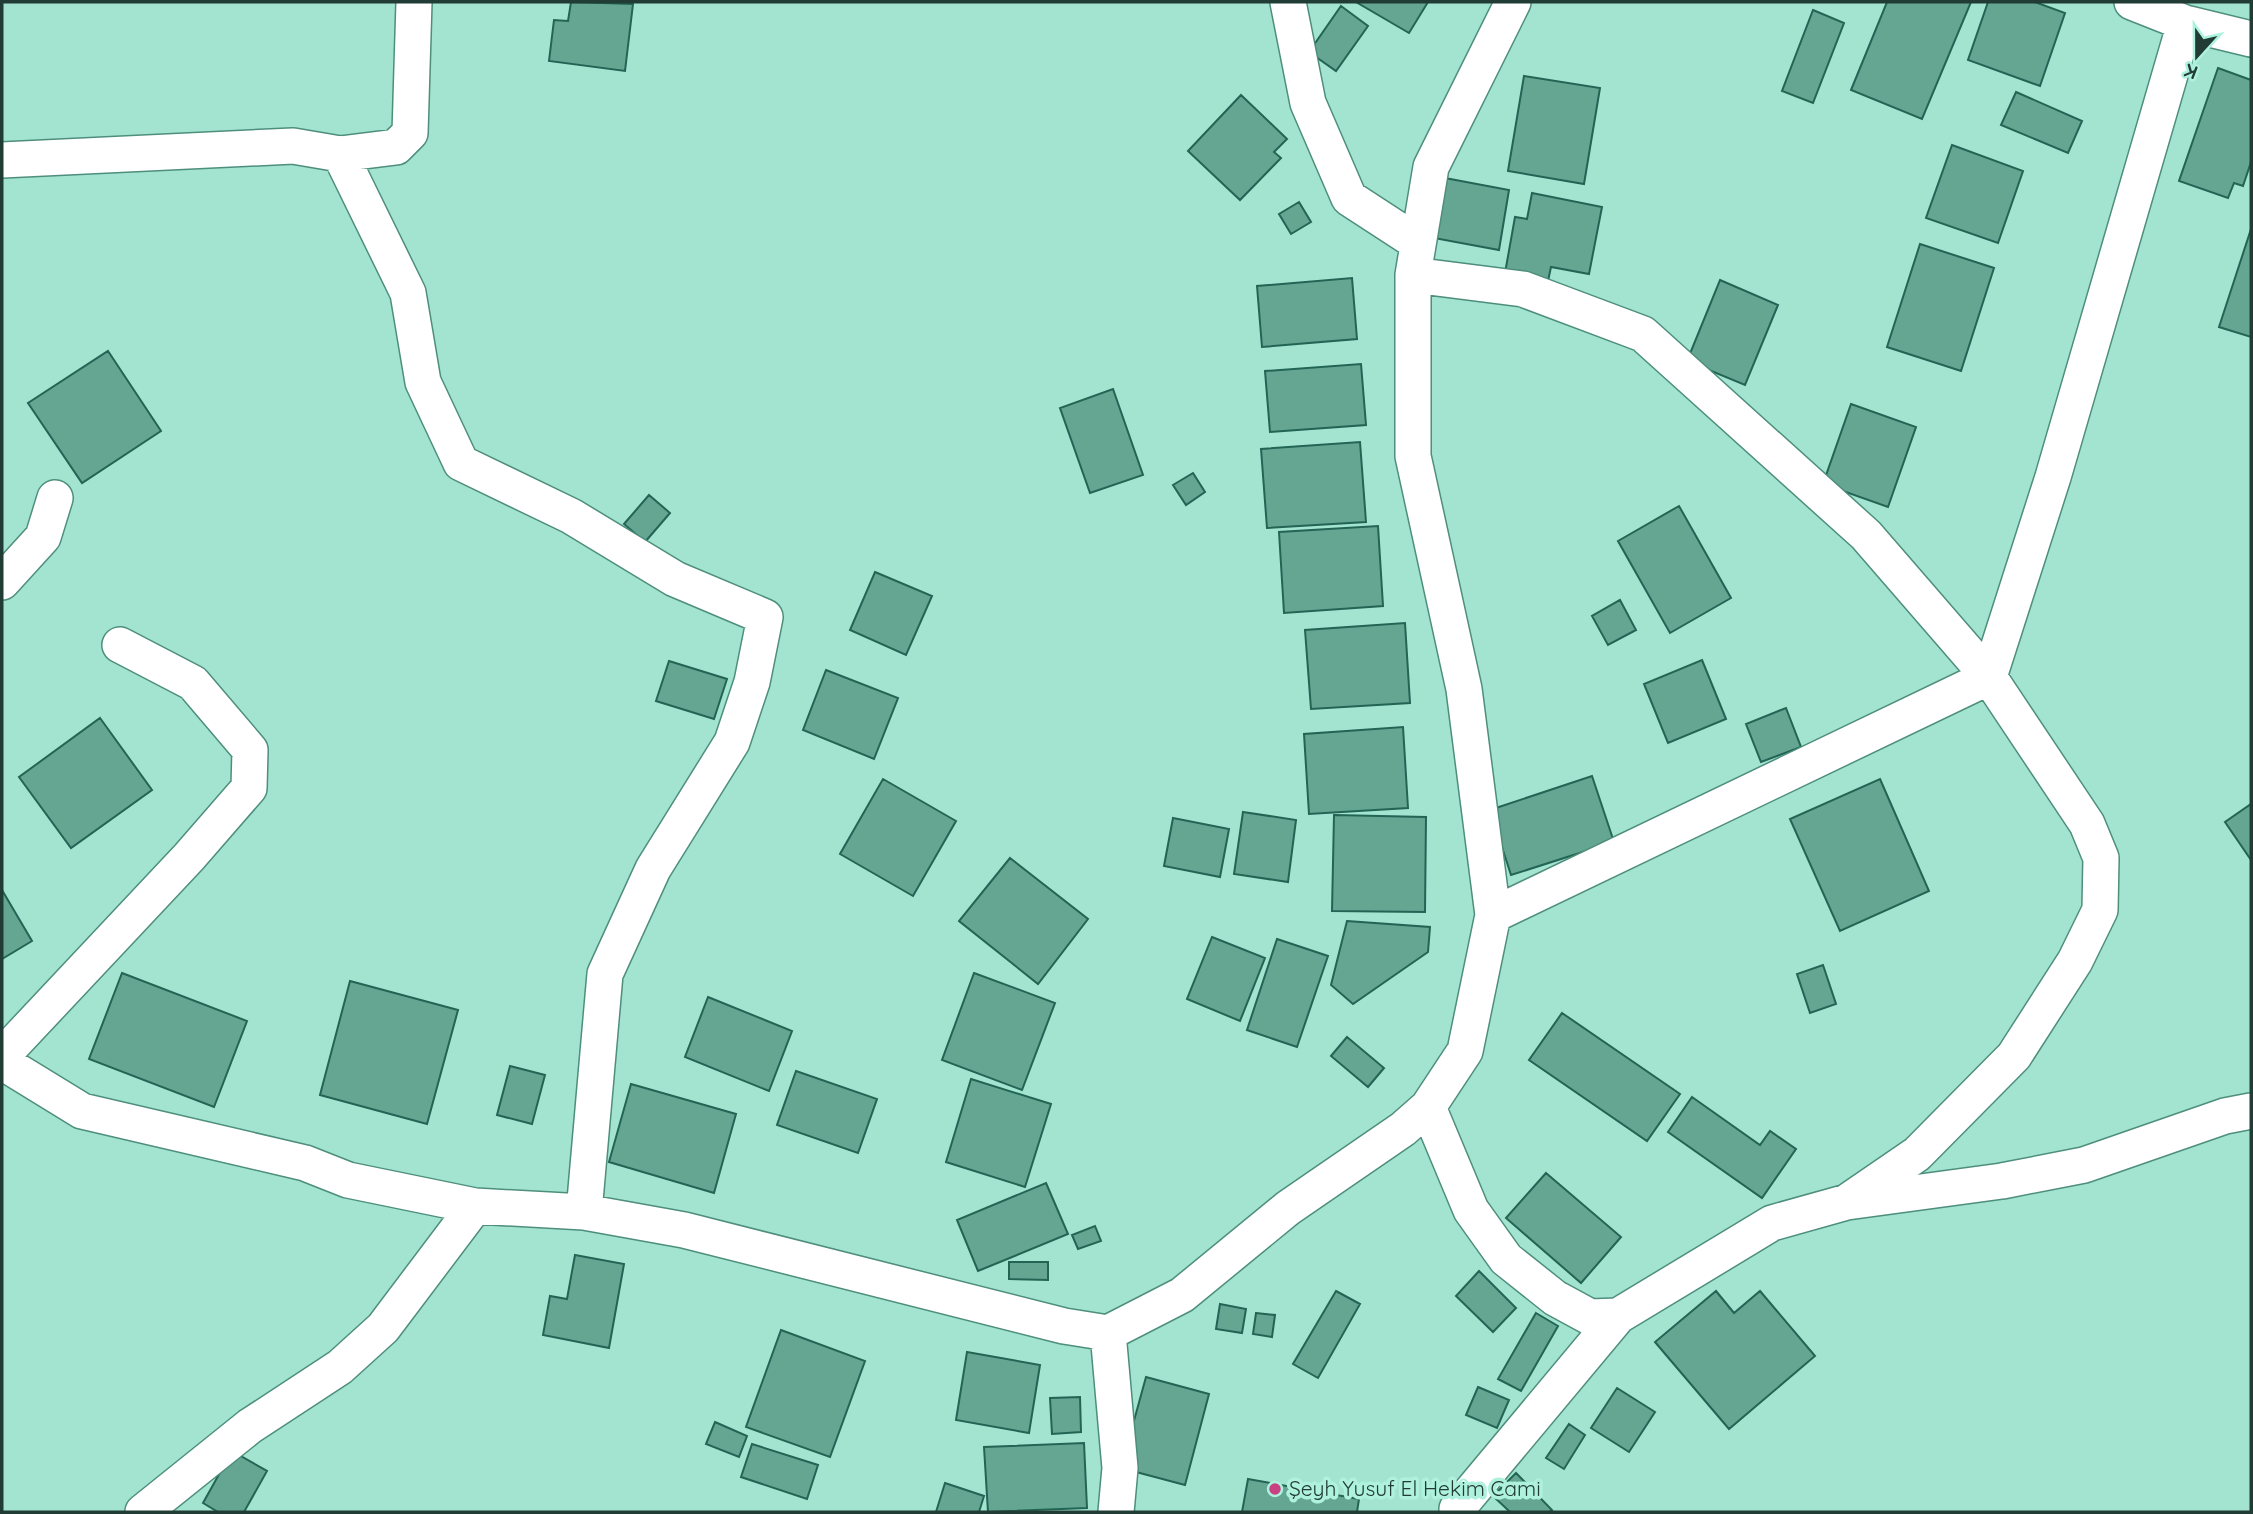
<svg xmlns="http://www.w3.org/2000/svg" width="2253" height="1514" viewBox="0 0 2253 1514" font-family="Quicksand,sans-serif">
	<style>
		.building { fill: #65a693; stroke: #226555; stroke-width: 2 }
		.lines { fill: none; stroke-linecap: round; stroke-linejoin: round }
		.street-casing { stroke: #4e8e7c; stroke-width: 38 }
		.street { stroke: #fff; stroke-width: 35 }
		.poi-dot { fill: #c74183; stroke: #aef1dd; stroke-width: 2.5 }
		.labels { text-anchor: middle; stroke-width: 7; stroke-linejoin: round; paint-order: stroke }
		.poi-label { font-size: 21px; fill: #213c34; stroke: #aef1dd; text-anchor: start }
	</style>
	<rect width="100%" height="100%" fill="#a2e4d0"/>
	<path class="building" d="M571,2L633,4L625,71L549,61L554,20L568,21Z
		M1356,2H1428L1409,33Z
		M1887,2H1971L1922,119L1851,90Z
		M1988,2H2035L2065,13L2040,86L1968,60Z
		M1341,6L1368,26L1336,71L1309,52Z
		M1813,10L1844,23L1813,103L1782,91Z
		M2218,68L2251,80V162L2243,186L2234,183L2228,198L2179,181Z
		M1524,76L1600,88L1584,184L1508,171Z
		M2016,92L2082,121L2068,153L2001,125Z
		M1241,95L1287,139L1274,152L1281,158L1240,200L1188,151Z
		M1952,145L2023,171L1998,243L1926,218Z
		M1445,178L1509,190L1499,250L1434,238Z
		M1532,193L1602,207L1589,274L1551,267L1548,281L1505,273L1515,217L1527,219Z
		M1299,202L1311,222L1291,234L1279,214Z
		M2251,229V337L2219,327Z
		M1920,244L1994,268L1961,371L1887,347Z
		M1352,278L1357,339L1262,347L1257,286Z
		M1720,280L1778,305L1745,385L1687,361Z
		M108,351L161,431L82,483L28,403Z
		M1361,364L1366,425L1270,432L1265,371Z
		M1113,389L1143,475L1090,493L1060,408Z
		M1851,404L1916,427L1888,507L1823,484Z
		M1360,442L1366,522L1267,528L1261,449Z
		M1193,473L1205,492L1186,505L1173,485Z
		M649,495L670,513L645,542L624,524Z
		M1679,506L1731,598L1670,633L1618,541Z
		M1378,526L1383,606L1284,613L1279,532Z
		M875,572L932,596L906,655L850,630Z
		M1620,600L1636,630L1608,645L1592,616Z
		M1405,623L1410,703L1311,709L1305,630Z
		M1702,660L1726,719L1668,743L1644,684Z
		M669,661L727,679L714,719L656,701Z
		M826,670L898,698L874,759L803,730Z
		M1786,708L1801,747L1761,762L1746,724Z
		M100,718L152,790L71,848L19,777Z
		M1403,727L1408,808L1309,814L1304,734Z
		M1592,776L1614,842L1511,875L1490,810Z
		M883,779L956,821L913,896L840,854Z
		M1880,779L1929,891L1840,931L1790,819Z
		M2251,804V860L2225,822Z
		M1243,812L1296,820L1288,882L1234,874Z
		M1334,815L1426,817L1425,912L1332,911Z
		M1173,818L1229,829L1220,877L1164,866Z
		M1010,858L1088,919L1038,984L959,921Z
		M2,890L32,941L2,959Z
		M1347,921L1430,927L1428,952L1353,1004L1331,985Z
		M1212,937L1265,958L1240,1021L1187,999Z
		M1277,939L1328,956L1297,1047L1247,1030Z
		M1823,965L1836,1004L1810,1013L1797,974Z
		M122,973L247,1021L214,1107L89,1059Z
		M974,973L1055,1003L1022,1090L942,1060Z
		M350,981L458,1010L427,1124L320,1095Z
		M708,997L792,1031L769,1091L685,1057Z
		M1562,1013L1680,1094L1647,1141L1529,1060Z
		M1347,1037L1384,1068L1368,1087L1331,1056Z
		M510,1066L545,1075L532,1124L497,1115Z
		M796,1071L877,1099L858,1153L777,1125Z
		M971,1079L1051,1104L1025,1187L946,1162Z
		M631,1084L736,1114L714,1193L609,1162Z
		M1692,1097L1760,1145L1770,1131L1796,1149L1762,1198L1668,1132Z
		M1546,1173L1621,1237L1581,1283L1506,1218Z
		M1046,1183L1068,1234L978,1271L957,1220Z
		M1095,1226L1101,1241L1078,1249L1072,1235Z
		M575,1255L624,1264L609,1348L543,1335L550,1296L567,1299Z
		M1009,1262H1048V1280L1009,1279Z
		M1479,1271L1516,1308L1493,1332L1456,1296Z
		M1336,1291L1360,1304L1318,1378L1293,1364Z
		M1716,1291L1734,1313L1760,1291L1815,1356L1729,1429L1655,1342Z
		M1220,1304L1246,1309L1242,1333L1216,1329Z
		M1256,1313L1275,1315L1272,1337L1253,1334Z
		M1536,1313L1558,1326L1521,1391L1498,1379Z
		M781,1330L865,1361L830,1457L746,1427Z
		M967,1352L1040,1365L1029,1433L956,1420Z
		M1146,1377L1209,1394L1185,1485L1121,1468Z
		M1478,1387L1509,1400L1497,1428L1466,1415Z
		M1617,1388L1655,1412L1629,1452L1591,1428Z
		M1080,1397L1081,1432L1052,1434L1050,1398Z
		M715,1422L747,1436L739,1457L706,1444Z
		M1569,1424L1585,1435L1564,1469L1546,1458Z
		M1084,1443L1087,1508L988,1512L984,1447Z
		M752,1444L818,1465L807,1499L741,1477Z
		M232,1451L267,1471L244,1512H218L203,1503Z
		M1516,1473L1552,1510L1549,1512H1510L1493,1496Z
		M1248,1479L1359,1499L1357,1512H1242Z
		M945,1483L984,1496L979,1512H936Z"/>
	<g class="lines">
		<g class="street-casing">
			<path id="street" d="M1288,2L1308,103L1349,198L1418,243
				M2132,2L2185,23L2251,39
				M340,154L396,147L410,133L414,2
				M2,160L293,146L340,154L408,293L423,382L461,463L571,516L675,579L765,617L752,682L732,742L653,869L605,974L584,1212
				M1413,275L1523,289L1643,334L1866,535L1989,677L1493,915
				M2,582L43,537L55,498
				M2,1056L189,857L249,788L250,750L193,683L120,645
				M2,1062L82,1111L305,1163L348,1180L475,1206L584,1212L684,1230L1064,1326L1108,1333L1182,1295L1288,1208L1403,1129L1428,1107L1465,1051L1493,915L1464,689L1413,456V275L1431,167L1513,2
				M1428,1107L1471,1210L1506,1259L1555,1298L1590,1317L1618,1316
				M1847,1202L1917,1154L2014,1056L2075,961L2100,910L2101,858L2087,824L1989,677L2053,477L2185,23
				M1108,1333L1120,1468L1116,1512
				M1457,1509L1618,1316L1772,1223L1847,1202L2002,1181L2084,1165L2225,1116L2251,1111
				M143,1512L250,1426L340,1367L383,1328L475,1206"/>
		</g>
		<use href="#street" class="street"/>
	</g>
	<circle class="poi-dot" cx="1275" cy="1489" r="7"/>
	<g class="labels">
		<g class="poi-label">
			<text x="1289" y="1496">Şeyh Yusuf El Hekim Cami</text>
		</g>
	</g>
	<rect width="2253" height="1514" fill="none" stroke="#213c34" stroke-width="7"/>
	<g transform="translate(2197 56) rotate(201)" stroke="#aef1dd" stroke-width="5" paint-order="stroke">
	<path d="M0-5L12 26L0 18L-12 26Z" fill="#213c34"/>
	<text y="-10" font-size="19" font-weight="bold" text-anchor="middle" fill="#213c34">K</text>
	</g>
</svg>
